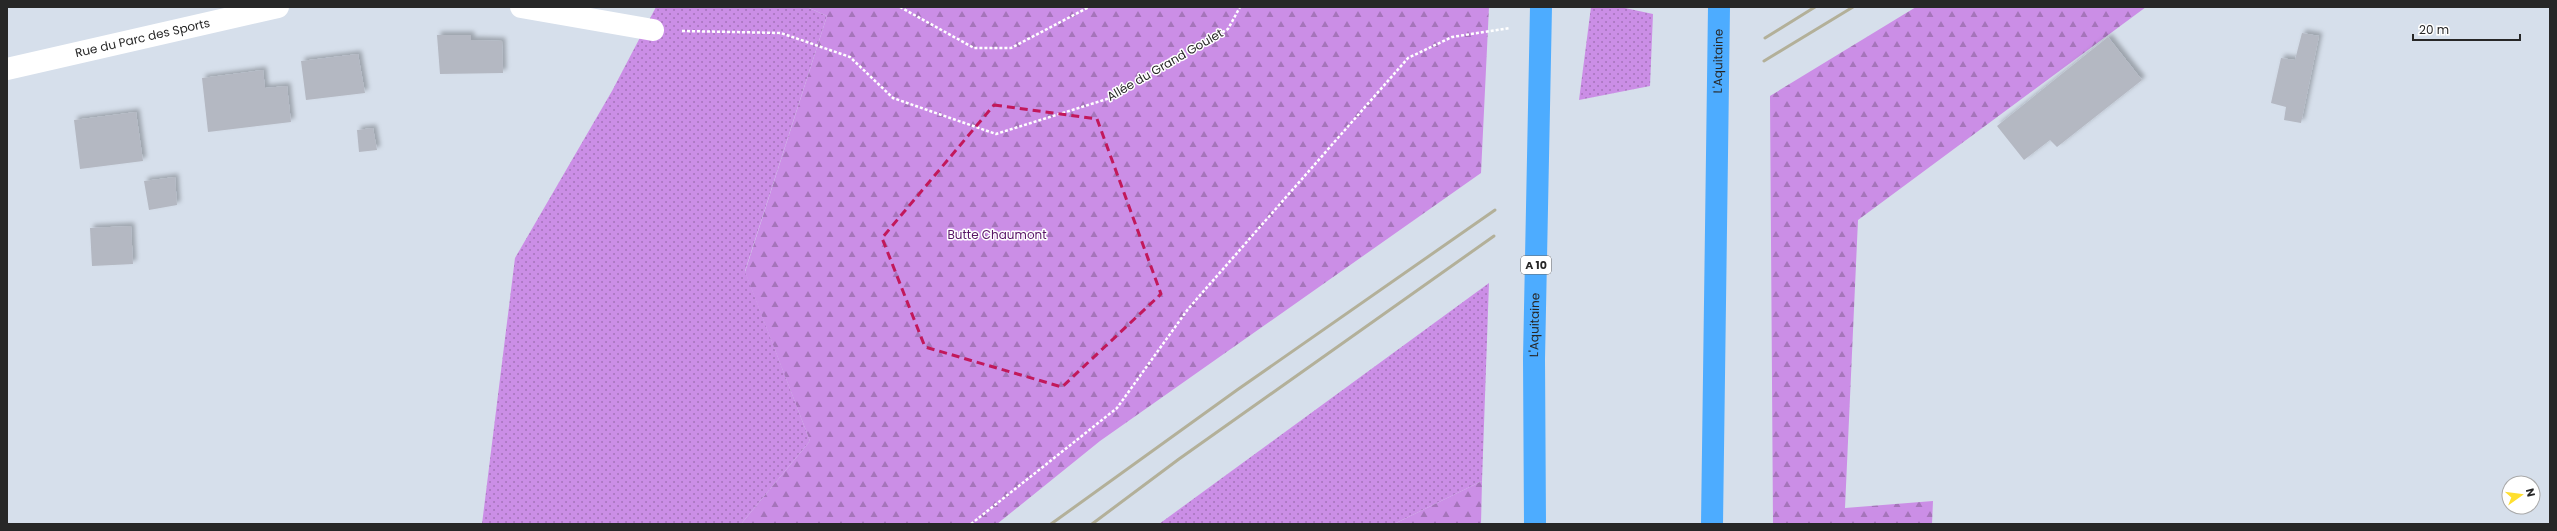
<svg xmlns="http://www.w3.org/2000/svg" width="2557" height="531" viewBox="0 0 2557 531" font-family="Poppins,sans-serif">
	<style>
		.grass { fill: url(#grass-dots) }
		.forest { fill: url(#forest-firs) }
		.building { fill: #b4b8c2; filter: url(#shadow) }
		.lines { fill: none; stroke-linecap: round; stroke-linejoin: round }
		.path { stroke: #fff; stroke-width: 2.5; stroke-dasharray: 3 2; stroke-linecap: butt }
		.minor { stroke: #fff; stroke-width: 22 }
		.motorway { stroke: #4dacff; stroke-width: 22 }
		.rail { stroke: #b3b099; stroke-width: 3 }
		.marked { fill: none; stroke: #c2185b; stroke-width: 3; stroke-dasharray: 8 5; stroke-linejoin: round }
		.labels { text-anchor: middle; stroke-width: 3; stroke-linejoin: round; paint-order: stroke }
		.shield { fill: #fff; stroke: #686868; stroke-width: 1 }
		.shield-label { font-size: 11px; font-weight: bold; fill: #272727 }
		.street-label { font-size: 12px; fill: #272727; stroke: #fff }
		.park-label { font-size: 12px; fill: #581466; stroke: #fff }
	</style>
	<defs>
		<pattern id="grass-dots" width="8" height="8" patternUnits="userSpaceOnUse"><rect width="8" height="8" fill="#cb8ee6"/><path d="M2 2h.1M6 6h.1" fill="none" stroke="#a574ba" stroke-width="1.8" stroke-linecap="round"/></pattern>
		<pattern id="forest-firs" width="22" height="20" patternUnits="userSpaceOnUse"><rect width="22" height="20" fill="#cb8ee6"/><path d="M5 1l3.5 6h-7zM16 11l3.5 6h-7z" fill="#a574ba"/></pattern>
		<filter id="shadow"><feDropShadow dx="3.5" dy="-3.5" stdDeviation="2" flood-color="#0004"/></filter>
	</defs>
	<rect width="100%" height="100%" fill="#d6dfeb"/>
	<path class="grass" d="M656,7H807L827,16L745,271L810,441L741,524H482L515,258L612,91Z
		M1591,7H1620L1653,14L1650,86L1579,100Z
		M1489,283L1482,481L1394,524H1159Z"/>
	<path class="forest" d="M807,7H1489L1481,173L1100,441L997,524H741L810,441L745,272L827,16Z
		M1916,7H2146L1858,220L1845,508L1933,501L1932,524H1773L1770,96Z
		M1482,481L1481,524H1394Z"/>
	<path class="building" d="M2302,33L2319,36L2301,123L2284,120L2286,107L2271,103L2281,58L2295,60Z
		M437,35H471V40L502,41L503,73L440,74Z
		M2108,37L2142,80L2057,147L2050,140L2024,160L1997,126Z
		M358,54L365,93L306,100L301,61Z
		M263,70L265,88L287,86L291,122L208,132L202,78Z
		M136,112L143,161L80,169L74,120Z
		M373,128L377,150L359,152L357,130Z
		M175,177L177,205L149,210L144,181Z
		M131,226L133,264L92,266L90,228Z"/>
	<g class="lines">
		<path class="path" d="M900,7L974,48H1011L1089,7
			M682,31L781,33L850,57L893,98L996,134L1107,99L1228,29L1240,7
			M971,524L1117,408L1188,309L1408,58L1452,37L1510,28"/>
		<g class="minor">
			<path d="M521,7L653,30"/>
			<path id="s1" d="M7,69L278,7"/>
		</g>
		<g class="motorway">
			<path id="s2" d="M1535,524L1534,359L1541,7"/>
			<path id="s3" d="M1712,524L1719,7"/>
		</g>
		<path class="rail" d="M1765,38L1815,7
			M1764,61L1853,7
			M1051,524L1237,390L1495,210
			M1092,524L1179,459L1494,236"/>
	</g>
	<path class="marked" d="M994,105L1097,119L1161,294L1062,387L925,347L882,238Z"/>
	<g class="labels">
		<rect class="shield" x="1521" y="256" width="30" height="18" rx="3"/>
		<g class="shield-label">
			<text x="1536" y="269">A 10</text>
		</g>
		<g class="street-label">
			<text dy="4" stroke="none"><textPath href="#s1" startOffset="139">Rue du Parc des Sports</textPath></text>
			<text dy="4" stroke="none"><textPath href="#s3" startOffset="463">L'Aquitaine</textPath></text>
			<text transform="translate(1165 65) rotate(-30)" y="4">Allée du Grand Goulet</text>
			<text dy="4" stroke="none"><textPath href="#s2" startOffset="199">L'Aquitaine</textPath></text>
		</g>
		<g class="park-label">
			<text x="997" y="239">Butte Chaumont</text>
		</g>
	</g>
	<rect width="2557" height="531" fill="none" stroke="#272727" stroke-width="16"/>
	<g transform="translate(2521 495) rotate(76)"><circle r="19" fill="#ffffff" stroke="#a9a9a9"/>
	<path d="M0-3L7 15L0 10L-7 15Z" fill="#ffdf2f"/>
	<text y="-6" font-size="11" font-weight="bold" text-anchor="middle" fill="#272727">N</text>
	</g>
	<path d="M2413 34v6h107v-6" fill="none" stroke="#272727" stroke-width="2"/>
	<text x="2419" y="34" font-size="12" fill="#272727" stroke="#ffffff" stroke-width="3" paint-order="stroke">20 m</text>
</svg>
